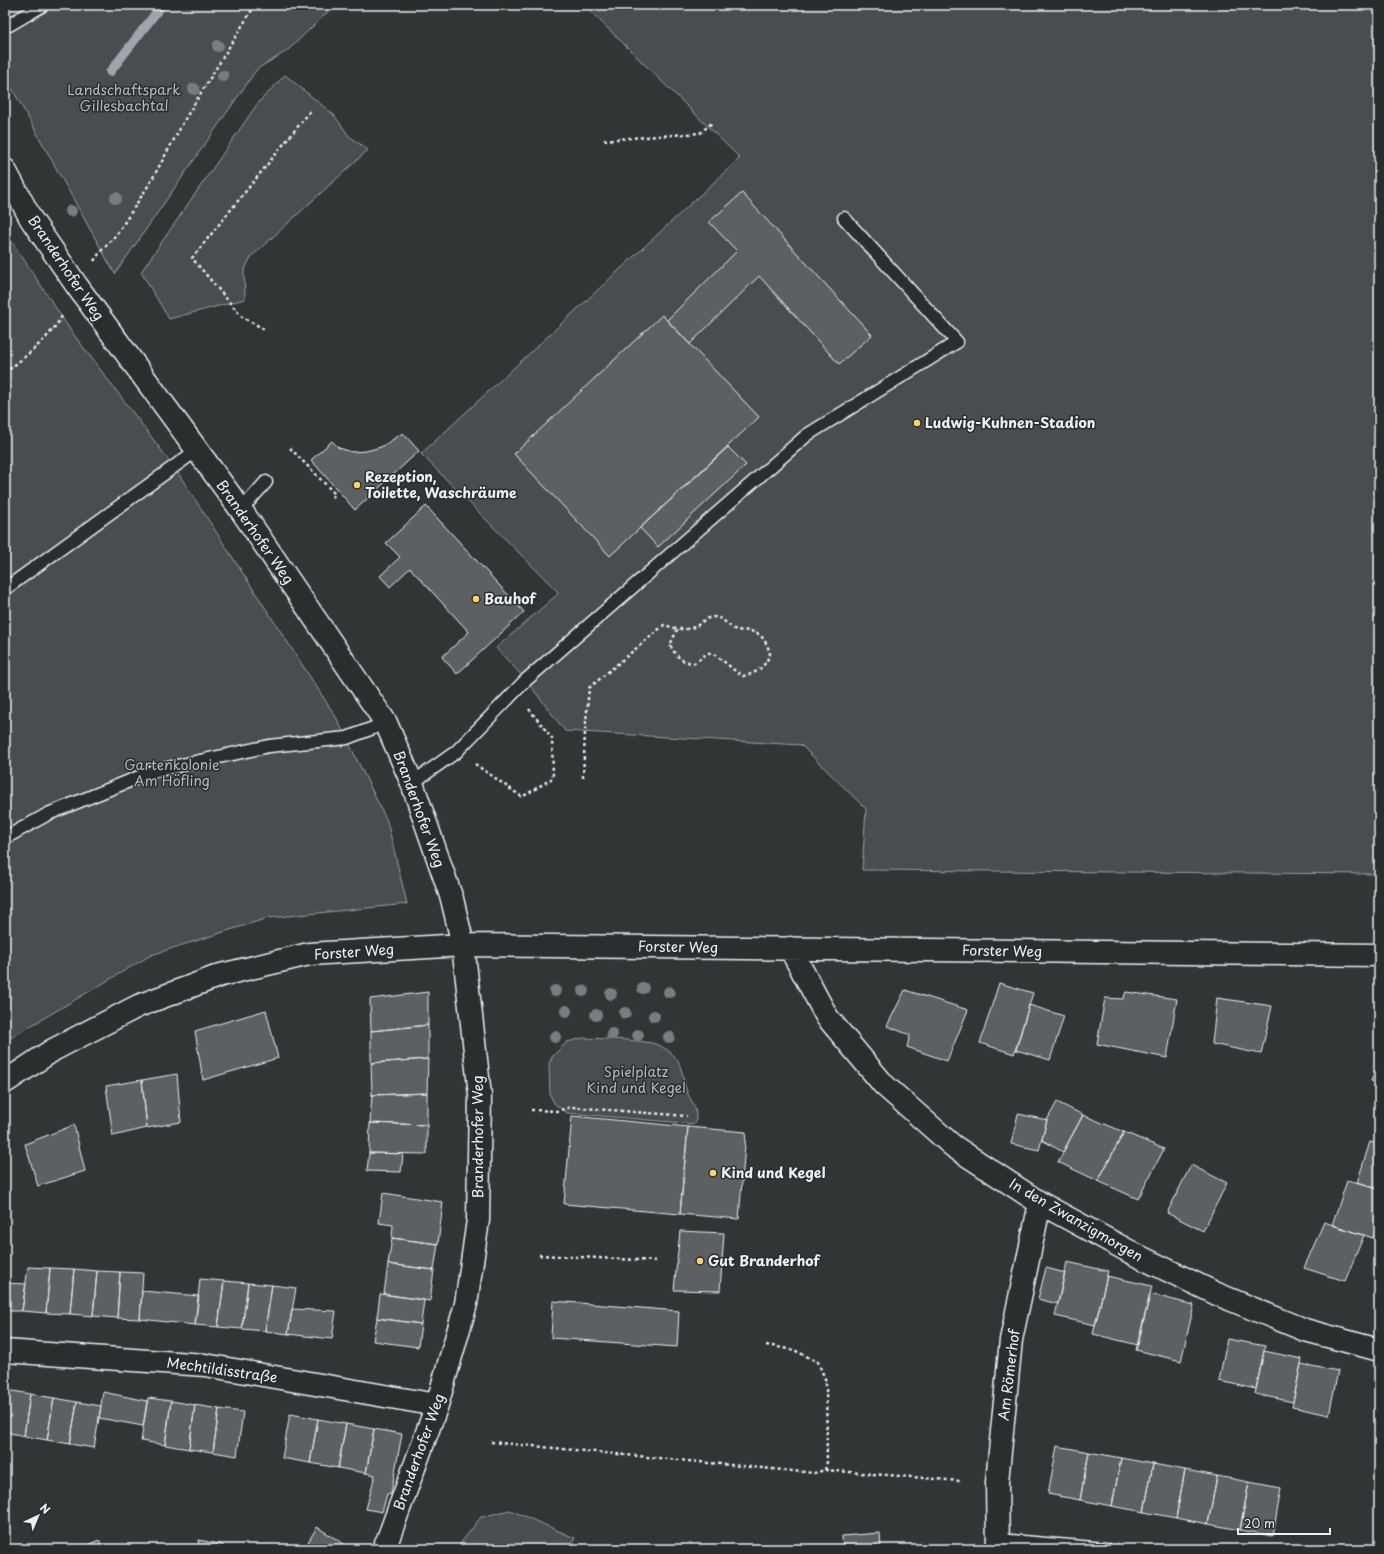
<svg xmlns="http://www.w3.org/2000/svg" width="1384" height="1554" viewBox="0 0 1384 1554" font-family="'Playpen Sans',sans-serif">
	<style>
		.green { fill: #494d4f; stroke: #989fa4 }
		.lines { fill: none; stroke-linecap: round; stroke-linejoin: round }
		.stream { stroke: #9fa5aa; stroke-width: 9 }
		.building { fill: #5c6063; stroke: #e8f1f8 }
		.service-casing { stroke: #e8f1f8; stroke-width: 15 }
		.minor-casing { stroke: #e8f1f8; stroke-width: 25 }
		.path { stroke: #e8f1f8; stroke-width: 2.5; stroke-dasharray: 3 3; stroke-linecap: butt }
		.service { stroke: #2a2d2e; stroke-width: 12 }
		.minor { stroke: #2a2d2e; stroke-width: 22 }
		.tree { fill: #777d80 }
		.poi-dot { fill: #ffd166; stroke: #2a2d2e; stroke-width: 1.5 }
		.labels { text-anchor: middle; stroke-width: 3; stroke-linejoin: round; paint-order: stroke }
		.park-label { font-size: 14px; fill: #b0b8bd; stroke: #2a2d2e }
		.street-label { font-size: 14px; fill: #e8f1f8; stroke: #2a2d2e }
		.poi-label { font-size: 14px; font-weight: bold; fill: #e8f1f8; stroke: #2a2d2e; text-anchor: start }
	</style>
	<rect width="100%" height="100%" fill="#323536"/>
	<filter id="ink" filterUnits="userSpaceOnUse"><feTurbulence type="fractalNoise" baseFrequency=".025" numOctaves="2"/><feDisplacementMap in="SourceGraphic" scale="8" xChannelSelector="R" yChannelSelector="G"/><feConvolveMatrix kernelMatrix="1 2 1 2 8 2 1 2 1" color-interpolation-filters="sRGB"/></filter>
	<g filter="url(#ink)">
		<path class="green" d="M5,5H335L287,51L257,69L115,274L5,76Z
			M584,5H1379V874L862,870L866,809L801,745L565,731L526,680L496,648L559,593L421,454L740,158Z
			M285,75L334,115L349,136L368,150L251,257L244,271L245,299L169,319L141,272L258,103Z
			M5,231L71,331L174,467L336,717L387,821L407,904L268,918L151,955L5,1041Z
			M583,1038C605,1039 630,1039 651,1043C659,1044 670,1051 675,1057C682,1065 683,1079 686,1089C691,1103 699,1108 695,1124L567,1113L554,1103L550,1095L549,1064L552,1057L567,1042Z
			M510,1510L575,1538L569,1549H456L481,1517Z"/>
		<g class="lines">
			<path class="stream" d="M110,72L162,5"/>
		</g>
		<path class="building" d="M742,193L872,335L839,364L759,276L690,344L667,320L737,251L709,222Z
			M662,315L759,417L610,556L514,454Z
			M403,433L419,451L355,510L311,460L332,441L339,448L352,452L366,451L381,447Z
			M728,447L746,465L658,547L640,528Z
			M426,506L524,612L457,674L442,657L469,632L410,568L390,587L380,576L400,557L386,543Z
			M999,983L1033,993L1014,1054L980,1043Z
			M905,990L968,1010L947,1061L907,1047L910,1035L887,1026Z
			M428,992V1025L371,1031L370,999Z
			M1126,992L1177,999L1167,1058L1097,1044L1105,998L1123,999Z
			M1217,998L1272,1006L1261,1054L1212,1044Z
			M1029,1005L1064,1016L1050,1060L1016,1050Z
			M266,1010L278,1058L203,1080L195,1031Z
			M428,1025V1059L371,1063V1031Z
			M428,1059L427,1093L372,1095L371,1063Z
			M1379,1062V1083L1371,1081Z
			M177,1074L181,1122L147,1128L142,1080Z
			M142,1080L147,1128L113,1136L106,1086Z
			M427,1093V1125L370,1123L372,1095Z
			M1057,1102L1083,1115L1063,1152L1042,1140L1047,1120Z
			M1018,1114L1047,1120L1039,1150L1011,1144Z
			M1083,1115L1124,1132L1098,1181L1058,1162Z
			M572,1116L688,1127L680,1214L564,1204Z
			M370,1123L427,1125V1154L369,1153Z
			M74,1125L85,1171L38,1186L25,1144Z
			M688,1127L746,1132L739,1219L680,1214Z
			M1124,1132L1164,1149L1138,1199L1098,1181Z
			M1370,1142L1379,1144V1189L1357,1183Z
			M369,1153L403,1154L401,1172L367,1171Z
			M1191,1165L1227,1183L1203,1231L1167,1213Z
			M1347,1181L1379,1189V1221L1373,1238L1332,1225Z
			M383,1193L443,1202L438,1244L392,1238L393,1225L379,1223Z
			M1324,1222L1364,1235L1345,1281L1304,1268Z
			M680,1231L724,1233L720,1291L674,1290Z
			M392,1238L438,1244L434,1270L388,1264Z
			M1067,1262L1108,1271L1095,1325L1055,1316Z
			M388,1264L434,1270L430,1301L384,1294Z
			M28,1267L50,1268L46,1313L22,1311Z
			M50,1268L74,1269L70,1314L46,1313Z
			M1046,1268L1065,1273L1058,1304L1038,1299Z
			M74,1269L97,1271L93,1316L70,1314Z
			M97,1271L120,1272L117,1318L93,1316Z
			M120,1272L143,1273L140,1319L117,1318Z
			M1107,1276L1152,1286L1138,1345L1093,1334Z
			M200,1279L224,1281L218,1327L195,1325Z
			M224,1281L248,1283L242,1329L218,1327Z
			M5,1283L26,1284L22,1311H5Z
			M248,1283L272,1285L265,1331L242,1329Z
			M272,1285L296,1288L288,1334L265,1331Z
			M142,1291L199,1296L195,1325L140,1319Z
			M380,1294L424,1300L421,1324L377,1318Z
			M1150,1294L1194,1305L1181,1361L1136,1350Z
			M553,1301L679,1311L677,1347L551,1338Z
			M292,1309L336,1311L332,1339L288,1334Z
			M377,1318L421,1324L418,1347L373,1341Z
			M1227,1339L1265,1346L1256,1389L1219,1381Z
			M1264,1351L1302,1359L1293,1402L1255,1394Z
			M1301,1364L1338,1371L1329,1415L1292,1407Z
			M7,1390L30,1394L24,1436L5,1432V1403Z
			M103,1392L147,1401L143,1426L99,1418Z
			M30,1394L54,1398L47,1440L24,1436Z
			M54,1398L77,1402L70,1444L47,1440Z
			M148,1398L171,1401L165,1445L141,1441Z
			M171,1401L195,1405L189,1449L165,1445Z
			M77,1402L101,1406L94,1448L70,1444Z
			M195,1405L219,1409L213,1452L189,1449Z
			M219,1409L243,1412L237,1456L213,1452Z
			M290,1414L318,1419L310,1463L282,1458Z
			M318,1419L346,1424L338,1468L310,1463Z
			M346,1424L374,1429L366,1473L338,1468Z
			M374,1429L402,1434L391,1493L387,1494L382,1512L366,1509L375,1475L366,1473Z
			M1057,1446L1089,1452L1080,1500L1048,1494Z
			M1089,1452L1121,1458L1112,1506L1080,1500Z
			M1121,1458L1153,1464L1144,1512L1112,1506Z
			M1153,1464L1185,1470L1176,1518L1144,1512Z
			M1185,1470L1217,1476L1208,1524L1176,1518Z
			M1217,1476L1249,1482L1240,1530L1208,1524Z
			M1249,1482L1281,1488L1273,1536L1240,1530Z
			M317,1527L352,1549H304Z
			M880,1533L881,1549H843L842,1536Z
			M99,1540L104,1549H86L85,1546Z
			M199,1540L223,1545L222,1549H197Z"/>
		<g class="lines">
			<g class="service-casing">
				<path id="service" d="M5,25H9L43,5
					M241,510L266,482
					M5,589L197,450
					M412,783L456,752L526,680L807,435L957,342L844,218
					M5,838L48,814L154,771L269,746L347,738L386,723
					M999,1540L1106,1549"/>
			</g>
			<g class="minor-casing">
				<path id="minor" d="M5,170L31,219L77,286L241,510L386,723L412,783L452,899L463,945L480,1095L478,1220L466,1304L437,1405L388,1539L383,1549
					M790,948L827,1017L884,1085L953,1146L1040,1203L1134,1254L1217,1294L1305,1330L1379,1350
					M5,1082L53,1050L138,1006L221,975L309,954L463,945L1379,955
					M5,1351L205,1365L437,1405
					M998,1549L997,1482L1011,1340L1040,1203"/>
			</g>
			<path class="path" d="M604,140L700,133L713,122
				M94,261L101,251L117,234L150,183L188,114L255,5
				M264,329L242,317L192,258L312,109
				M5,373C25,356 51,338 63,314
				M290,448L335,494L332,498
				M475,764L522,797L553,778L552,738L529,709
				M583,778L585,732L589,688L664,625C672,627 683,631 691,628C700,626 703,618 713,617C725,617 728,628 737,630C740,631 745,630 749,631C762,632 767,643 770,654C765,667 756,674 743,676C734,672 716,652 709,653C704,654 699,661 694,663C681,662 676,656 670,645L678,628
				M531,1110L557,1111L571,1107L687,1116
				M539,1255L658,1261
				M491,1442L814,1473L825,1470L827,1462L826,1381L818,1362L794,1350L766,1345
				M825,1470L960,1481"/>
			<use href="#service" class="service"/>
			<use href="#minor" class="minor"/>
		</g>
		<g class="tree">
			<circle cx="218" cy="46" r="6"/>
			<circle cx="223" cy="76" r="6"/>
			<circle cx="194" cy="89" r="6"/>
			<circle cx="116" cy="198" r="6"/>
			<circle cx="71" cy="211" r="6"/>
			<circle cx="643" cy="988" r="6"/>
			<circle cx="555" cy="991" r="6"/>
			<circle cx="583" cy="991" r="6"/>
			<circle cx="669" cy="992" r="6"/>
			<circle cx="611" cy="994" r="6"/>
			<circle cx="566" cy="1011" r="6"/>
			<circle cx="625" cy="1013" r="6"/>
			<circle cx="596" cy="1015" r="6"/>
			<circle cx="654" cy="1016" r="6"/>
			<circle cx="612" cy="1034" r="6"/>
			<circle cx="638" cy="1035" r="6"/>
			<circle cx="555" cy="1037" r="6"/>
			<circle cx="669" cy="1037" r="6"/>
		</g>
	</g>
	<g class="poi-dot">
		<circle cx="917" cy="423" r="4"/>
		<circle cx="357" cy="485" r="4"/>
		<circle cx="476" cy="599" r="4"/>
		<circle cx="713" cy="1173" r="4"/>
		<circle cx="700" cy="1261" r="4"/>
	</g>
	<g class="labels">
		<g class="park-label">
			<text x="124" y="95">Landschaftspark<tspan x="124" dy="16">Gillesbachtal</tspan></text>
			<text x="172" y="770">Gartenkolonie<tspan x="172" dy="16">Am Höfling</tspan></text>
			<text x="636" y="1077">Spielplatz<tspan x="636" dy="16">Kind und Kegel</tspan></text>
		</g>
		<g class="street-label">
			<text transform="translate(66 268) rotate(56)" y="5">Branderhofer Weg</text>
			<text transform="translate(255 532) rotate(55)" y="5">Branderhofer Weg</text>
			<text transform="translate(419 809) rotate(70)" y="5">Branderhofer Weg</text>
			<text transform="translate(678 947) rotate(1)" y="5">Forster Weg</text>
			<text transform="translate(1002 951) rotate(1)" y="5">Forster Weg</text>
			<text transform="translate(354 952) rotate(-4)" y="5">Forster Weg</text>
			<text transform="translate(478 1137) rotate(-90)" y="5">Branderhofer Weg</text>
			<text transform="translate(1076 1220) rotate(30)" y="5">In den Zwanzigmorgen</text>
			<text transform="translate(222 1370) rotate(8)" y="5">Mechtildisstraße</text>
			<text transform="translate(1009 1375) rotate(-83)" y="5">Am Römerhof</text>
			<text transform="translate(419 1452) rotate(-70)" y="5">Branderhofer Weg</text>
		</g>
		<g class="poi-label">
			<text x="925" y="428">Ludwig-Kuhnen-Stadion</text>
			<text x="365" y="482">Rezeption,<tspan x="365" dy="16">Toilette, Waschräume</tspan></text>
			<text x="484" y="604">Bauhof</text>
			<text x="721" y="1178">Kind und Kegel</text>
			<text x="708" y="1266">Gut Branderhof</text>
		</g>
	</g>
	<rect width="1384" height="1554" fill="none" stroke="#2a2d2e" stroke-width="20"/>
	<rect x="10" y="10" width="1364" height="1534" fill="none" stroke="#e8f1f8" stroke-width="1.5" filter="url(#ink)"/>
	<g transform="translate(38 1516) rotate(44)" stroke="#2a2d2e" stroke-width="3" paint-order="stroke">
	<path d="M0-3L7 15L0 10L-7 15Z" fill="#e8f1f8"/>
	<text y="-6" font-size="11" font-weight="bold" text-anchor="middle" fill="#e8f1f8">N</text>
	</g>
	<path d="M1238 1528v6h92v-6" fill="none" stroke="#e8f1f8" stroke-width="2"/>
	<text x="1244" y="1528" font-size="12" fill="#e8f1f8" stroke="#2a2d2e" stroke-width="3" paint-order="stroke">20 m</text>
</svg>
